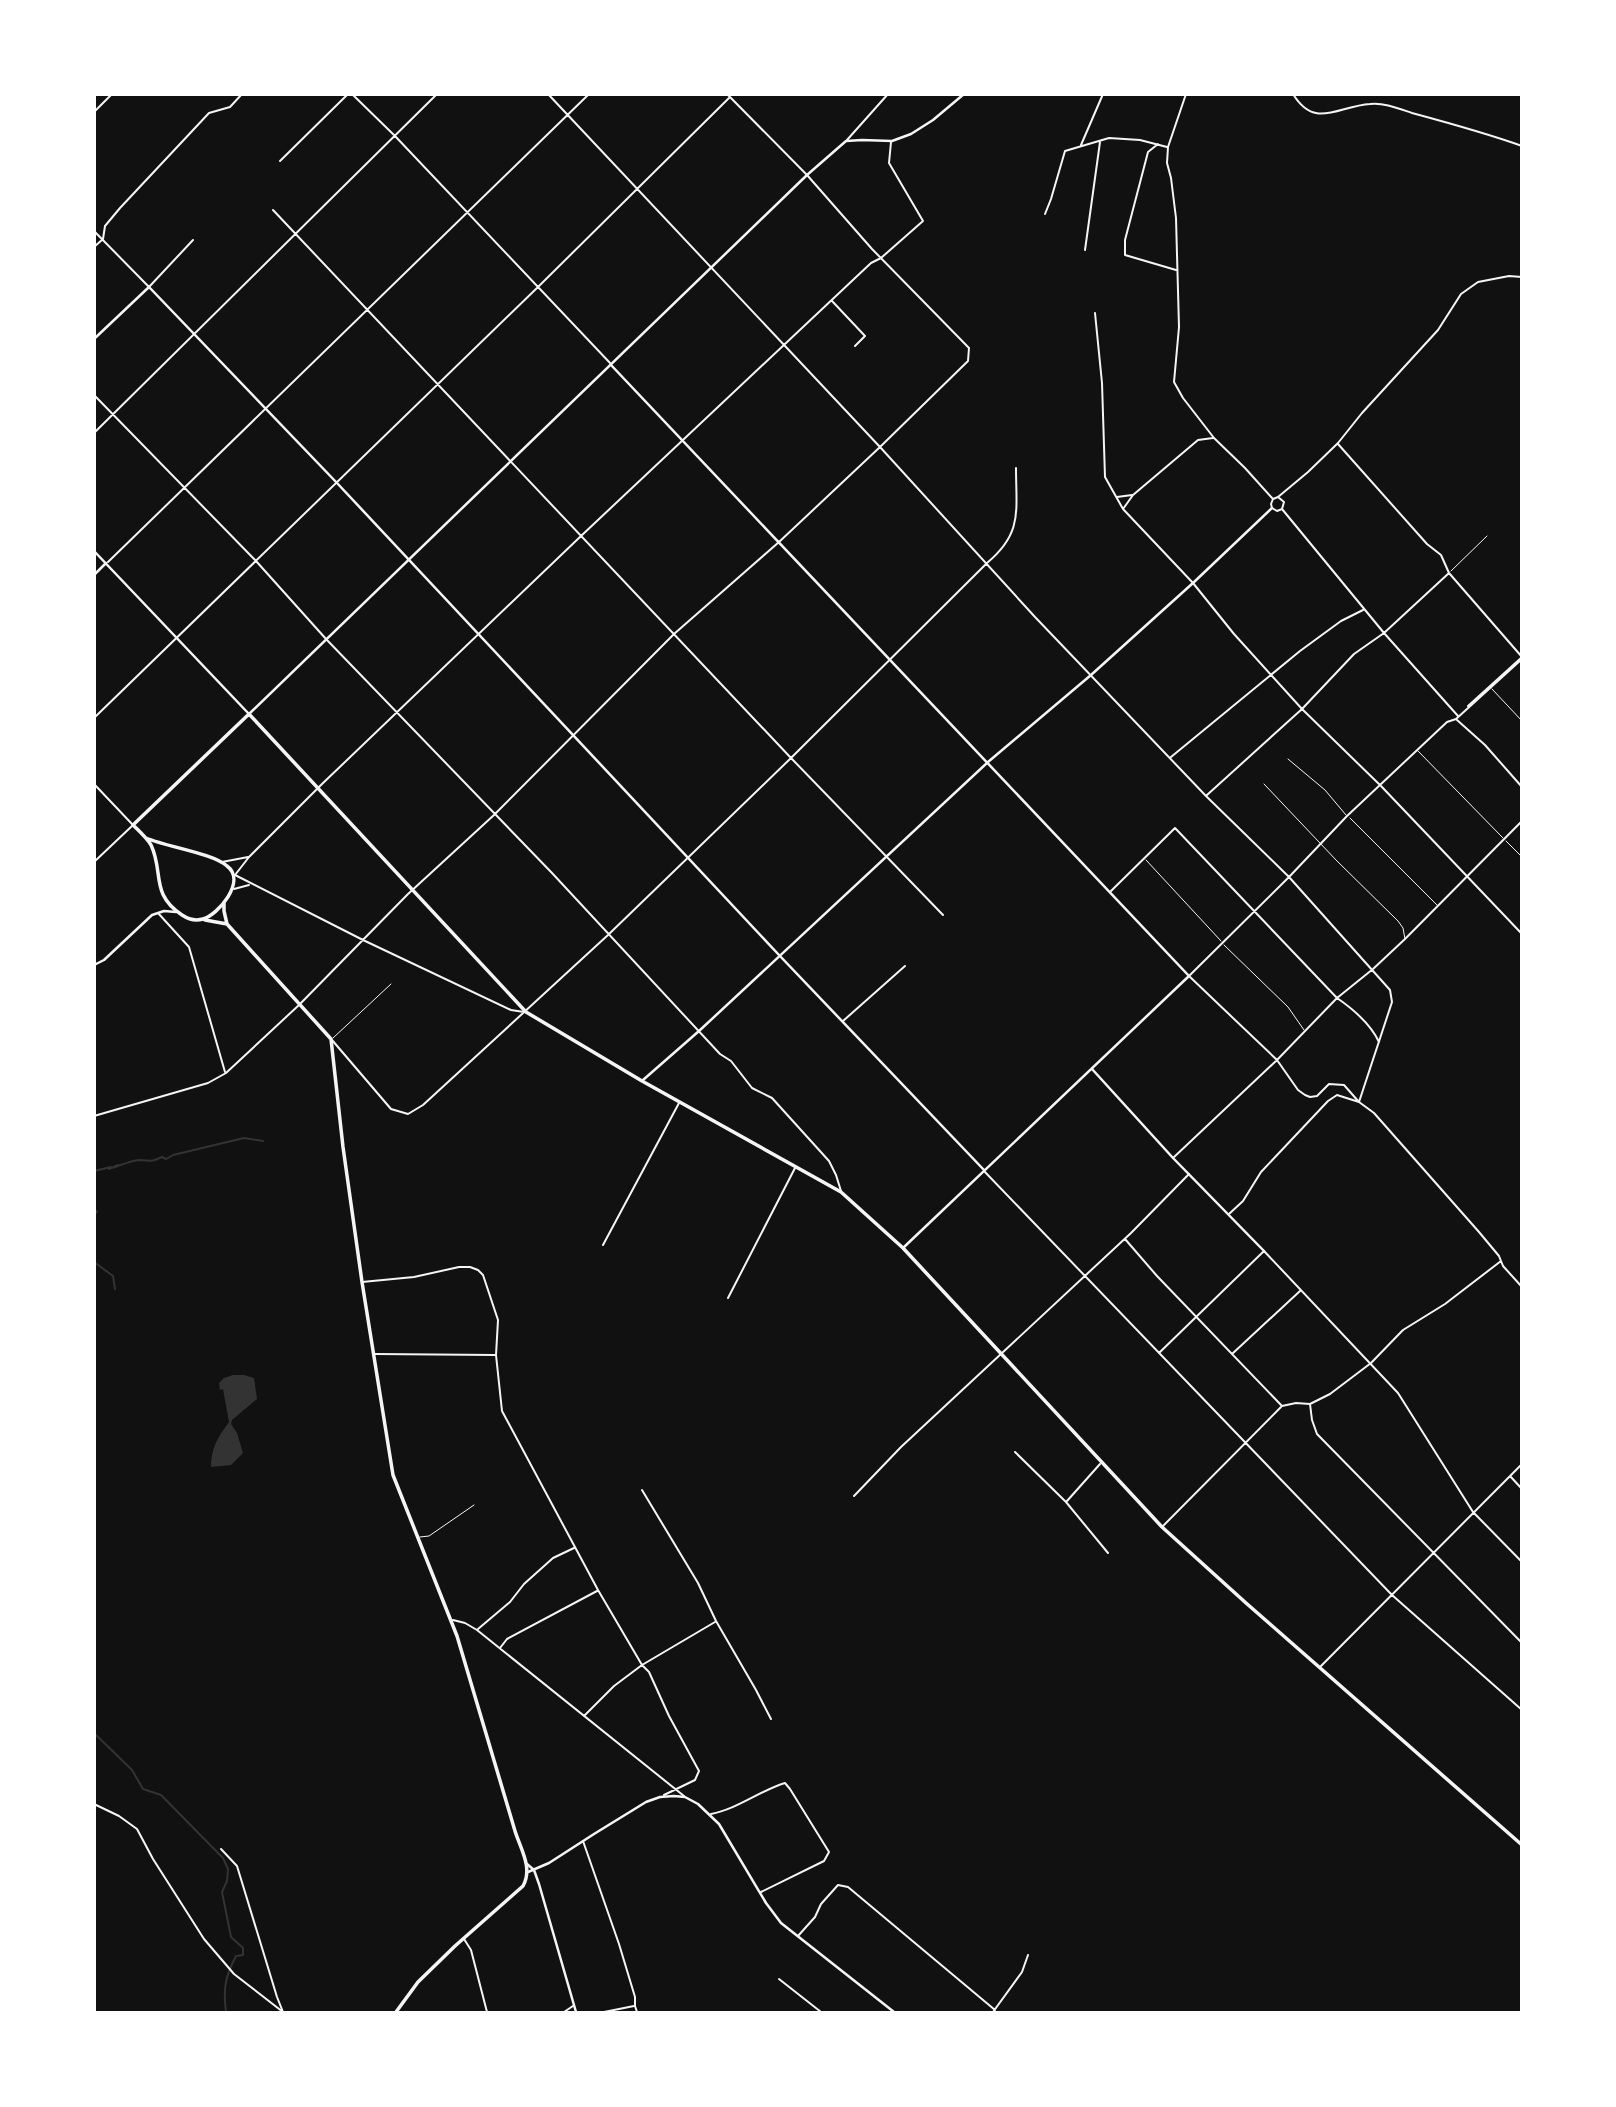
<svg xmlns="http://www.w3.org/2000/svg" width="1616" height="2107" viewBox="0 0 1616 2107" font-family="Inter,sans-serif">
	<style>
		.water { fill: #333 }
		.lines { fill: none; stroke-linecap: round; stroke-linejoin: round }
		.stream { stroke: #333; stroke-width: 2 }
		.service { stroke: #f5f5f5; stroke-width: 1 }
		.pedestrian { stroke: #f5f5f5; stroke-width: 2 }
		.minor { stroke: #f5f5f5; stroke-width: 2 }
		.tertiary { stroke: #f5f5f5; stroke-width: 2.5 }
		.secondary { stroke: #f5f5f5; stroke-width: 3.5 }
	</style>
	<rect width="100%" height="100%" fill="#111"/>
	<path class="water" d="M233,1375H244L254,1378L257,1399L232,1420L231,1424L237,1433L243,1453L231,1465L211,1467C211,1448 218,1437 229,1422L223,1389L220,1390L219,1383L224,1378Z"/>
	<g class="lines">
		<path class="stream" d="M118,1165L109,1169C119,1166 129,1161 139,1160C151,1160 149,1163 162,1157L166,1159L173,1155L244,1138L263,1141
			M94,1171L111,1167
			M94,1216L97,1211
			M94,1262L113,1276L115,1289
			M94,1733L132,1770L143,1789L161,1795L223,1858L228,1869L227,1881L222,1892L231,1937L243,1948V1955L236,1956C225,1977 223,1989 226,2012"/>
		<path class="service" d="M1451,571L1487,536
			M1492,689L1522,721
			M1418,751L1503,838
			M1288,759L1325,790L1346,815
			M1264,784L1337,861L1398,921L1403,928L1405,939
			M1350,818L1437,905
			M1506,841L1522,857
			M1146,860L1221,941
			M1224,945L1288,1007L1304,1030
			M333,1038L391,984
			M420,1537L429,1536L474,1505
			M1521,1970L1522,1969"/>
		<path class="pedestrian" d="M94,784L132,824
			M158,913L189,947L225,1072"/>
		<path class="minor" d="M352,94L395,136L611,364
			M548,94L880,447L1035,617L1206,796L1289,877L1390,990L1392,1002L1359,1102L1337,1095L1328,1101L1261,1172L1243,1201L1229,1214
			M1186,94L1168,147L1167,163L1171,178L1176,218L1179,327L1174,382L1183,398L1214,438L1245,468L1273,499
			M1293,94C1315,130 1338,106 1370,104C1383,102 1400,109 1412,113C1449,123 1486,133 1522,146
			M94,112L112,94
			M847,140L888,94
			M1158,144L1148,152L1125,240V255L1176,270
			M1081,145L1103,94
			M280,161L348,94
			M273,210L791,758L943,915
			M1045,214L1051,199L1065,151L1109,138L1140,140L1167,147
			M94,231L149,287L193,240
			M94,247L103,239L105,226L120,208L209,113L230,107L242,94
			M1085,250L1100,142
			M832,301L865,336L855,346
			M1095,313L1102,383L1105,477L1123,509L1193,583L1234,634L1302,709L1381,786L1522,934
			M94,395L256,561L326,639L552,873L720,1054L731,1061L752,1088L772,1098L829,1161L836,1175L841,1191
			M94,433C208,320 322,207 437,94
			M1338,444L1427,544L1441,555L1449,573L1522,657
			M1117,497L1132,495
			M1278,497L1308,472L1338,443L1362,413L1438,330L1461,294L1478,282L1509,276L1522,277
			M1278,497L1284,502L1282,509L1277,511L1272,508L1271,504L1273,499Z
			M1123,509L1133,495L1198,440L1213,438
			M1282,509L1384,633L1458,716
			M108,562L589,94
			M1522,659L1456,719L1447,722L1347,816L1289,877L1189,976L1277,1060L1298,1090L1305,1095L1310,1097L1317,1096L1329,1084L1344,1085L1359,1102L1374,1113L1479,1232L1499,1256L1503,1266L1522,1287
			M1468,706L1521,658
			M94,718L538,287L729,98
			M1457,720L1485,745L1522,787
			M1171,757L1300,651L1341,621L1363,610
			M1207,795L1302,709L1354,654L1384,633L1449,573
			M94,862L132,826
			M222,862L248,857
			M234,889L249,885
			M1111,891L1175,828L1337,998C1353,1009 1371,1025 1379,1042
			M524,1012L511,1010L363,940L235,875L249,857L322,784L581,536L871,263L881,258L923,221L889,163L891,142
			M843,1021L905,966
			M332,1040L391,1109L408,1114L423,1105L608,935L791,758L987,563C1023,533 1016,511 1016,468
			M94,1116L208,1083L226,1073L299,1005L408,894L494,815L674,634L779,542L880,447L968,361L969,348L872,249L807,175L727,94
			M1173,1158L1277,1060L1337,998L1373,969L1405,939L1522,821
			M984,1171L1392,1595L1522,1710
			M1125,1239L1157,1276L1282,1406
			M603,1245L679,1103
			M362,1282L414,1277L459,1267H470L478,1270L483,1275L498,1320L496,1355L502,1411L598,1590L642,1665L649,1672L669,1716L699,1771L695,1780L664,1795
			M728,1298L795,1168
			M1159,1353L1264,1251L1398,1393L1473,1512L1522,1562
			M375,1354L495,1355
			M1232,1354L1300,1291
			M1310,1404L1312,1420L1317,1434L1522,1643
			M1282,1406L1296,1403L1310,1404L1330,1394L1371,1363L1403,1330L1445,1304L1501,1261
			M1015,1452L1066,1502L1108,1553
			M1510,1476L1522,1489
			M642,1490L698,1583L716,1621L756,1690L771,1719
			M854,1496L901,1447L1131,1233L1189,1174
			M1067,1501L1100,1464
			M1162,1527L1281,1407
			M453,1620L465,1623L477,1630L684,1796
			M478,1629L510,1602L524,1584L553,1558L574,1548
			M500,1648L507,1639L597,1591
			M1320,1667L1522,1464
			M584,1716L614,1686L642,1665L715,1622
			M94,1804L119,1816L137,1829L153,1859L204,1939L234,1974L283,2012
			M711,1814C737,1809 759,1791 785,1783L790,1789L829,1852L824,1861L761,1892
			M583,1841L619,1944L635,1997V2006L637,2012
			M221,1849L237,1866L277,1997L283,2012
			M798,1936L815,1917L821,1904L838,1885L848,1887L995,2010
			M464,1939L471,1950L487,2012
			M779,1979L821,2012
			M564,2012L573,2006
			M604,2012L634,2006
			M993,2012L1022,1972L1028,1955"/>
		<path class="tertiary" d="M94,339L149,287L337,483L779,955L984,1170
			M611,365L1189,976L903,1248
			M94,551L249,714L807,175L846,141L862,140L892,141L911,134L933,120L964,94
			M94,575L106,563
			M94,965L104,960L152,915L164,911L176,912
			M1092,1069L1173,1158L1264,1251
			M643,1080L699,1031L988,762L1091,675L1193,583L1272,508
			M527,1864L534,1870L539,1884L576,2012
			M528,1872L549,1863L594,1834L646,1802L660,1797L674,1796L685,1797L698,1804L719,1824L766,1903L781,1923L894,2012"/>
		<path class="secondary" d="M146,838C167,847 212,853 227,866C247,881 218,915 203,919C196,921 188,919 182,915C150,894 164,872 151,845C146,837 139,831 133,825L249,714L526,1012L642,1081L841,1192L903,1248L1162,1527L1246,1603L1522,1845
			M224,902V911L227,924L331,1039L343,1147L362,1282L393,1475L457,1636L515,1831C521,1850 533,1868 523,1886L455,1946L418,1982L396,2012
			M205,920L227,924"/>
	</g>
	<rect width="1616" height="2107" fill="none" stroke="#ffffff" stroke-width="192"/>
</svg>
